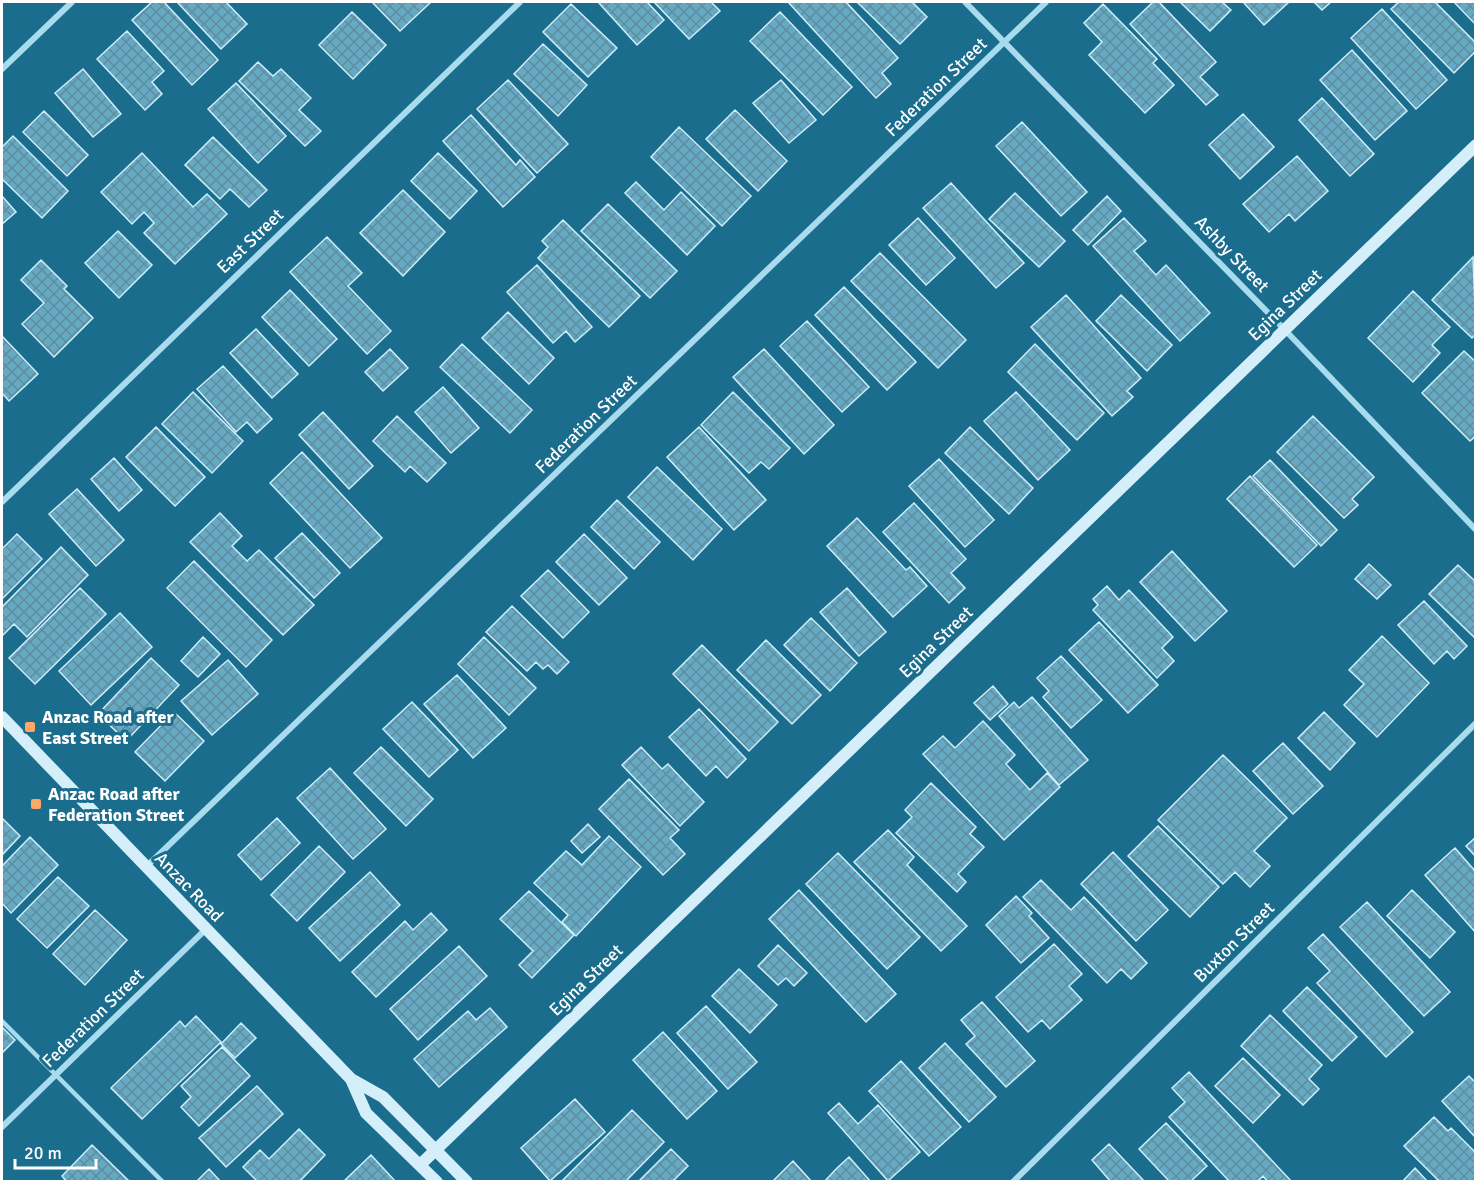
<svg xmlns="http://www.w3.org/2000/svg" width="1477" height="1183" viewBox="0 0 1477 1183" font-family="Signika,sans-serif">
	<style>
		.building { fill: url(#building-cross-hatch); stroke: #ceeefa; stroke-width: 1.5 }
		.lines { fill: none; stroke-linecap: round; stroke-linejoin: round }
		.lane { stroke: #a8dbee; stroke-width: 4.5 }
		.street { stroke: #a8dbee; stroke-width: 6 }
		.secondary { stroke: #d5effa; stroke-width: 12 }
		.poi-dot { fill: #ffa765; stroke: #1b6d8e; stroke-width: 2 }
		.labels { text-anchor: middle; stroke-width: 6; stroke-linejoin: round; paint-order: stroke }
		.street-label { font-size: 18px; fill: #fff; stroke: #1b6d8e }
		.poi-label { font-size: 18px; font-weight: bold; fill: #fff; stroke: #1b6d8e; text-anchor: start }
	</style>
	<defs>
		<pattern id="building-cross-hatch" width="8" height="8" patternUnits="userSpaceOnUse" patternTransform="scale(1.5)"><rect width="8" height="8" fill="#66a9c3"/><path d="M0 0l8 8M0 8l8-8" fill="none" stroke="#5e8d9f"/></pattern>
	</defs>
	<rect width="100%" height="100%" fill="#1b6d8e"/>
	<path class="building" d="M152,2H164L218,60L192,85L132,20Z
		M177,2H226L247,24L221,49Z
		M372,2H431L400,31Z
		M598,2H647L664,20L637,45Z
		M654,2H711L720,11L689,39Z
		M788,2H846L898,58L882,73L891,84L876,98Z
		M857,2H912L927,17L900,44Z
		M1153,2H1159L1216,62L1200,77L1218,95L1206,105L1130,24Z
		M1180,2H1222L1231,10L1210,31Z
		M1243,2H1289L1264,25Z
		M1314,2H1331L1322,10Z
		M1399,2H1435L1476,43V51L1454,73L1391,9Z
		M1454,2H1476V25Z
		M571,4L617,48L588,77L543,32Z
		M1103,4L1157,59L1153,63L1174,85L1145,113L1089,55L1102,42L1084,23Z
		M1382,9L1447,80L1416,109L1351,38Z
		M352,12L386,45L353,79L319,45Z
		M780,12L852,87L823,115L750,41Z
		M127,31L164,71L152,82L162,94L145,110L97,59Z
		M543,44L587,85L558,116L514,74Z
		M1352,50L1407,111L1375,140L1320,80Z
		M258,62L273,76L281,69L311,98L299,110L321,131L305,146L239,81Z
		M83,69L121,114L93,137L55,93Z
		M508,80L568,144L537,173L477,109Z
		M781,80L816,120L789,143L753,103Z
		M236,83L286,136L258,163L208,109Z
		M1322,98L1374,154L1350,176L1299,120Z
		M735,110L787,161L758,191L706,139Z
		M44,111L88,155L67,176L23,132Z
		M1243,114L1274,147L1240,179L1209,145Z
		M471,115L516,165L520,160L535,177L503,207L443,141Z
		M1022,122L1087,192L1061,216L996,146Z
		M679,127L751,196L722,226L651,157Z
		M13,136L68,191L42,218L2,179V147Z
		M213,137L267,190L249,207L230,189L220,199L185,165Z
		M142,153L193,207L207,194L227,214L175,264L144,233L154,223L144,212L132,224L101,192Z
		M438,153L477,191L450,219L411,181Z
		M1297,156L1328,191L1295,221L1289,214L1269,232L1243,204Z
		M636,182L664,210L681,192L715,226L687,255L625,193Z
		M951,183L1024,263L996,288L923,208Z
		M403,190L445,232L403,276L360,233Z
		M1015,193L1065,241L1039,267L989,219Z
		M2,196L16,212L2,224Z
		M1107,196L1121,211L1088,245L1073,230Z
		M608,204L677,271L650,298L581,231Z
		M918,218L955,258L926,285L889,245Z
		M1124,218L1146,241L1134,251L1156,275L1166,265L1210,313L1180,341L1093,246Z
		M563,220L640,296L609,327L538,258L548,247L542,241Z
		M118,231L152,265L119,298L85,263Z
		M327,237L362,273L348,286L391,331L367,354L290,272Z
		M880,253L966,340L938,368L851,281Z
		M1473,257L1476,334L1472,338L1432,300Z
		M41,260L67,286L64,289L93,318L54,357L22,324L44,303L21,280Z
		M537,265L592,327L575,342L566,331L553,343L507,292Z
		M844,287L916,362L887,390L815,315Z
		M290,290L337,339L309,366L262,317Z
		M1413,291L1450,327L1432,345L1440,353L1413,382L1368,338Z
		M1066,295L1141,378L1127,391L1133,397L1112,416L1031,327Z
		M1121,295L1172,345L1147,371L1096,321Z
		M508,312L554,358L529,384L482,338Z
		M807,321L869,387L842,412L780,346Z
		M256,329L298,374L272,398L230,353Z
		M2,336L38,374L9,401L2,393Z
		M462,344L532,410L510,433L440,367Z
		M1035,344L1104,413L1077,440L1008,372Z
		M390,349L408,368L383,391L365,372Z
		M764,349L834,425L804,454L733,377Z
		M1464,351L1476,362V436L1470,441L1422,393Z
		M223,366L272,419L257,433L247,422L236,432L197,389Z
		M443,387L479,428L451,453L415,412Z
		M193,392L243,441L212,473L162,424Z
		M733,392L790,448L769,469L761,462L749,473L701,425Z
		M1016,392L1070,450L1038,480L984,421Z
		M323,412L373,466L349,489L299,435Z
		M397,416L446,463L427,482L410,466L405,472L373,441Z
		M1313,416L1374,477L1352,499L1358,505L1344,518L1277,452Z
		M156,427L205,477L175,506L126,457Z
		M699,427L766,500L734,530L667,457Z
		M970,427L1033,488L1009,514L945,453Z
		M302,452L382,538L350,568L270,483Z
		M114,458L142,490L119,511L91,479Z
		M939,459L994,520L965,547L909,486Z
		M1270,460L1337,530L1321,546L1253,476Z
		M657,467L722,529L693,560L628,497Z
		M1250,476L1317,545L1294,567L1227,499Z
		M77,489L124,540L96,566L49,514Z
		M617,500L660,542L634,569L591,527Z
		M914,503L966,559L951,573L965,588L949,603L883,532Z
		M220,513L242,536L232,546L247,561L259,550L314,605L283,635L190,542Z
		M857,518L906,570L910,567L927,586L893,617L827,546Z
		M302,533L340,573L314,598L275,558Z
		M17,534L42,559L2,599V549Z
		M584,534L627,578L599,605L556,562Z
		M61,547L88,575L27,637L14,624L2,636V607Z
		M1172,551L1227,611L1195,641L1140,582Z
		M194,561L272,640L246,667L167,588Z
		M1369,564L1391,585L1377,599L1355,579Z
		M1458,565L1476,582V639L1429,594Z
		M548,570L589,612L563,638L521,596Z
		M1107,586L1119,600L1129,590L1173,637L1162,648L1174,661L1157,678L1093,610L1098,605L1093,599Z
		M80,588L106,614L35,684L9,658Z
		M847,588L886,632L859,656L820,612Z
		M1424,601L1467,646L1454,659L1447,651L1434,664L1398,625Z
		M512,606L569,662L557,674L548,665L543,669L536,662L527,671L486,632Z
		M120,613L152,647L91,705L59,671Z
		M811,618L857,663L830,691L784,645Z
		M1099,622L1158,685L1128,713L1069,650Z
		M1382,636L1429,683L1377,737L1344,705L1364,684L1349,670Z
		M203,637L220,654L198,677L181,661Z
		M484,637L536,688L509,715L458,664Z
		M766,640L821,695L792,724L737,670Z
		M702,645L778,722L749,751L673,674Z
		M1061,656L1102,700L1071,728L1043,697L1049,691L1037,678Z
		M151,658L179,685L126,741L98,714Z
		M228,660L258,694L212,735L181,701Z
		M457,675L506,728L473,758L424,704Z
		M993,686L1008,704L990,720L974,703Z
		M1032,697L1088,760L1059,785L999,716L1014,702L1019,708Z
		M412,702L458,750L429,777L383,729Z
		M699,709L746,759L727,778L716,766L706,776L669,737Z
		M174,712L204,741L165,781L135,752Z
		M1324,712L1355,743L1330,770L1298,738Z
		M983,721L1015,755L1006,764L1030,790L1047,773L1060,787L1004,840L923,754L943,736L955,748Z
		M1283,743L1323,786L1293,814L1253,771Z
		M381,747L433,799L406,826L354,773Z
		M641,747L662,769L668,764L704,802L680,826L622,765Z
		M1223,755L1287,818L1254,851L1270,866L1250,887L1235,872L1223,884L1158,820Z
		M330,768L386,829L353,859L297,798Z
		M629,779L679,830L670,838L685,854L663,875L599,809Z
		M931,783L976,827L970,834L984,847L958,874L966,882L957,892L896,833L912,817L905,810Z
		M2,818L20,836L2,855Z
		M277,818L300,843L261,880L238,855Z
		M588,824L600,837L582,853L571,841Z
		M1158,826L1219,887L1190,917L1128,856Z
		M888,830L914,857L907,865L967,926L941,951L854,862Z
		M609,836L641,867L576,936L562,922L568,915L534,883L566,851L582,865Z
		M30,837L58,865L11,913L2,903V866Z
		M1476,837V857L1466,846Z
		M319,846L345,872L297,921L271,895Z
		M1455,848L1476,872V933L1425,875Z
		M1113,852L1168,910L1136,941L1081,884Z
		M838,853L920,937L887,969L806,884Z
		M370,872L400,905L340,961L309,928Z
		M58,877L89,906L47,948L17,919Z
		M1041,880L1071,910L1084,897L1147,963L1131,979L1121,969L1107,983L1023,897Z
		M799,890L896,994L866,1022L769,919Z
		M1412,890L1455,932L1430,958L1387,916Z
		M529,891L574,935L532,978L519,965L533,951L500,919Z
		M1016,896L1032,913L1029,916L1049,938L1021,963L986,925Z
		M1367,902L1450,992L1424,1016L1340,927Z
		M95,910L127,940L85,985L53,954Z
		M431,913L447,930L376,997L352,972L405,921L413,930Z
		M1323,934L1413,1032L1386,1057L1317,983L1330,971L1308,948Z
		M1054,944L1082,974L1069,986L1082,1000L1050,1029L1042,1020L1028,1032L996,997Z
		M778,945L807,973L794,986L786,978L778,985L758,966Z
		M459,946L487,976L418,1040L390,1009Z
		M739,969L777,1005L750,1033L712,996Z
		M1307,987L1357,1037L1332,1061L1283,1011Z
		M982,1002L1035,1061L1006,1087L966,1044L975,1036L961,1020Z
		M706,1006L757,1062L728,1089L677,1033Z
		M490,1008L507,1027L439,1087L414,1059L468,1011L476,1020Z
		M1270,1015L1322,1065L1309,1079L1319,1089L1303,1105L1241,1046Z
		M196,1016L221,1042L142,1119L111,1088L180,1021L185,1027Z
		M241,1023L256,1038L235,1058L221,1044Z
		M2,1027L15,1040L2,1053Z
		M663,1032L717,1091L687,1119L633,1060Z
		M945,1043L996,1097L969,1122L919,1068Z
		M222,1047L250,1076L199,1126L181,1107L191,1097L181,1086Z
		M1243,1058L1280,1095L1253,1123L1215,1086Z
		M901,1061L961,1127L929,1156L869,1091Z
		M1189,1072L1292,1182H1268L1263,1176L1257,1182H1230L1169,1117L1185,1102L1172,1088Z
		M1469,1076L1476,1083V1138L1442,1101Z
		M257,1086L283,1114L226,1167L199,1138Z
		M575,1099L605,1132L550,1181L521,1148Z
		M839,1103L858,1124L878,1105L920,1152L888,1181L828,1113Z
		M632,1110L664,1142L625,1182H561Z
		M1434,1117L1448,1131L1451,1128L1476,1153V1182H1440L1404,1146Z
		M1166,1123L1207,1166L1190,1182H1170L1139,1149Z
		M299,1129L325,1155L299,1182H258L243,1167L260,1150L269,1159Z
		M1109,1144L1145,1182H1111L1092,1160Z
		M92,1145L130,1182H67L62,1176Z
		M671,1149L688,1166L672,1182H638Z
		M371,1155L396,1182H343Z
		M849,1157L871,1182H824L836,1169Z
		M793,1161L812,1182H772Z
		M1415,1168L1428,1182H1402Z
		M209,1169L221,1182H196Z"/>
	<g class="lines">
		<path class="lane" d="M2,1021L163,1182"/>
		<path class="street" d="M965,2L1285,330L1476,530
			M2,69L72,2
			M2,502L520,2
			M146,867L1046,2
			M2,1127L205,930
			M1013,1182L1476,723"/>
		<path class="secondary" d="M2,717L351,1079L383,1097L467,1182
			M351,1079L366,1113L437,1182
			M420,1165L1476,145"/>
	</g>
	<g class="poi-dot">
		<rect x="24" y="721" width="12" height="12" rx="3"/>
		<rect x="30" y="798" width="12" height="12" rx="3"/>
	</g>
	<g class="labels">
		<g class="street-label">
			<text transform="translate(936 87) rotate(-44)" y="6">Federation Street</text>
			<text transform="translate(250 241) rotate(-44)" y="6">East Street</text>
			<text transform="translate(1232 254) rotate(46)" y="6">Ashby Street</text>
			<text transform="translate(1285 305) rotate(-44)" y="6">Egina Street</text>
			<text transform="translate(586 424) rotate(-44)" y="6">Federation Street</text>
			<text transform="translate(936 642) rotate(-44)" y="6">Egina Street</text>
			<text transform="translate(189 887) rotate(46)" y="6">Anzac Road</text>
			<text transform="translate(1234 942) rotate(-45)" y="6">Buxton Street</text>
			<text transform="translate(586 980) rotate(-44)" y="6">Egina Street</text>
			<text transform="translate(93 1018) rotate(-44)" y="6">Federation Street</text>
		</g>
		<g class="poi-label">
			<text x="42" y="723">Anzac Road after<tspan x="42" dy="21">East Street</tspan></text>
			<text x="48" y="800">Anzac Road after<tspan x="48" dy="21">Federation Street</tspan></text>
		</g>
	</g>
	<rect width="1477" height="1183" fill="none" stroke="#ffffff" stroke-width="6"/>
	<path d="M15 1159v9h81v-9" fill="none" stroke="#ffffff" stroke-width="3"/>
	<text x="24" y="1159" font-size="18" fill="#ffffff" stroke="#1b6d8e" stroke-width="4.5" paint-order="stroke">20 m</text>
</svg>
